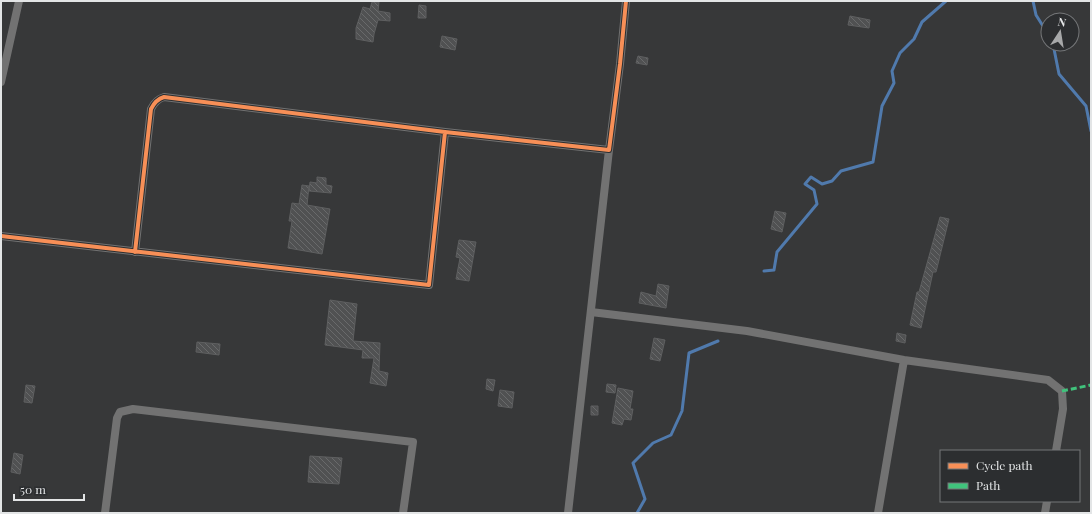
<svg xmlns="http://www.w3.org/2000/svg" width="1092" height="514" viewBox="0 0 1092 514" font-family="'Playfair Display',serif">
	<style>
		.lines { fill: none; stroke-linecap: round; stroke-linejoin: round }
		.stream { stroke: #507aad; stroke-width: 3 }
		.building { fill: url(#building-back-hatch); stroke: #5e5f60 }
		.street { stroke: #727272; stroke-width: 8 }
		.quiet { stroke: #40c37c; stroke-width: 3; stroke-dasharray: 6 3; stroke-linecap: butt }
		.cycleway-casing { stroke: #2c2e30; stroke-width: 6 }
		.cycleway { stroke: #f78f57; stroke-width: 4 }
	</style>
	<defs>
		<pattern id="building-back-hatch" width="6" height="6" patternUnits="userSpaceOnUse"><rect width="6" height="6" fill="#505152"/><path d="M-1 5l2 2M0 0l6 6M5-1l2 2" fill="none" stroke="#696a6b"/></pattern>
	</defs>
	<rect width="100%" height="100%" fill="#373839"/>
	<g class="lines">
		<path class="stream" d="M1033,1L1036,15L1048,34
			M1053,44L1059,74L1086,106L1091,131
			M764,271L774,270L777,252L817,204L814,190L805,184L811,177L822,184L832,181L841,171L873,162L882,106L894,83L892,71L900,53L914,39L922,22L946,1
			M637,513L645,499L633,463L653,443L671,435L682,411L689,353L718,341"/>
	</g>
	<path class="building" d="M372,2H379L378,11L390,13V21L378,20L374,34L373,42L356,39V28L363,7L370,9Z
		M419,5L426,6V18H418Z
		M850,16L870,20L869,28L848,25Z
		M442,36L457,39L455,50L440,47Z
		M638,56L648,58L647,65L636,63Z
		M317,177L326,178V185L332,186L331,193L309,191L310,182L317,183Z
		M302,185L309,186L307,205L330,209L322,254L288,248L292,221H289L292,203L299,204Z
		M775,211L786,213L782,232L771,229Z
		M940,217L949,219L936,272H933L921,328L910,325L917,292H919Z
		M459,240L476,242L469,281L456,279L460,258L456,257Z
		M658,284L669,286L666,308L639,303L641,292L656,296Z
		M330,300L357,304L353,341L380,343L379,371L388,373L386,386L370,383L374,358H362L363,350L325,345Z
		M897,333L906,335L905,343L896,341Z
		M654,338L665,340L660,361L650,359Z
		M197,342L220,344L219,355L196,352Z
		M487,379L495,380L493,391L486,389Z
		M607,384L616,385L615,393L606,392Z
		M26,385L35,386L32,403L24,402Z
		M618,388L633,391L630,409H633L631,420L624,419L622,425L612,423Z
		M500,390L514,392L512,408L498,406Z
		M591,406H598V415H591Z
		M14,453L23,455L20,474L11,472Z
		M310,456L342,458L339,484L308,482Z"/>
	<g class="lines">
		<path class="street" d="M1,82L19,1
			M1,236L429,285L445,132
			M135,252L151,109C154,103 157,99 164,97L445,132L609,150L620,64L626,1
			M591,312L747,331L904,360L1048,380L1062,391L1063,409L1056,451
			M105,513L117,418L120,412L133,409L413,442L403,513
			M568,513L609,150
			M878,513L904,360
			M1045,513L1047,501"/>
		<path class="quiet" d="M1062,391L1091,385"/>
		<g class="cycleway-casing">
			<path id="cycleway" d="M1,236L429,285L445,132
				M135,252L151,109C154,103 157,99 164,97L445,132L609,150L620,64L626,1"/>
		</g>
		<use href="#cycleway" class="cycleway"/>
	</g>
	<rect width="1092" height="514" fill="none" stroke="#e3e5e6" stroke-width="4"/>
	<rect x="940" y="450" width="140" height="52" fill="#2c2e30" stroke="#757779"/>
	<rect x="948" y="463" width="20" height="6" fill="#f78f57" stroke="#757779"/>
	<text x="976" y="470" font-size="12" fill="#e3e5e6">Cycle path</text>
	<rect x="948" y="483" width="20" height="6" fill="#40c37c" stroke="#757779"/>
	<text x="976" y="490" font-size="12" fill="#e3e5e6">Path</text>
	<g transform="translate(1060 32) rotate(12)"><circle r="19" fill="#2c2e30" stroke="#757779"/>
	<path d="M0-3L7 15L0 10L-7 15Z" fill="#a7a8a9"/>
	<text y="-6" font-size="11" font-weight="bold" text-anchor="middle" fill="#e3e5e6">N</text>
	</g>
	<path d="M14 494v6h70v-6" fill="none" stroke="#e3e5e6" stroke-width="2"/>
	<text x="20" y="494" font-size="12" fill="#e3e5e6" stroke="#2c2e30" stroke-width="3" paint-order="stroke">50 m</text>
</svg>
